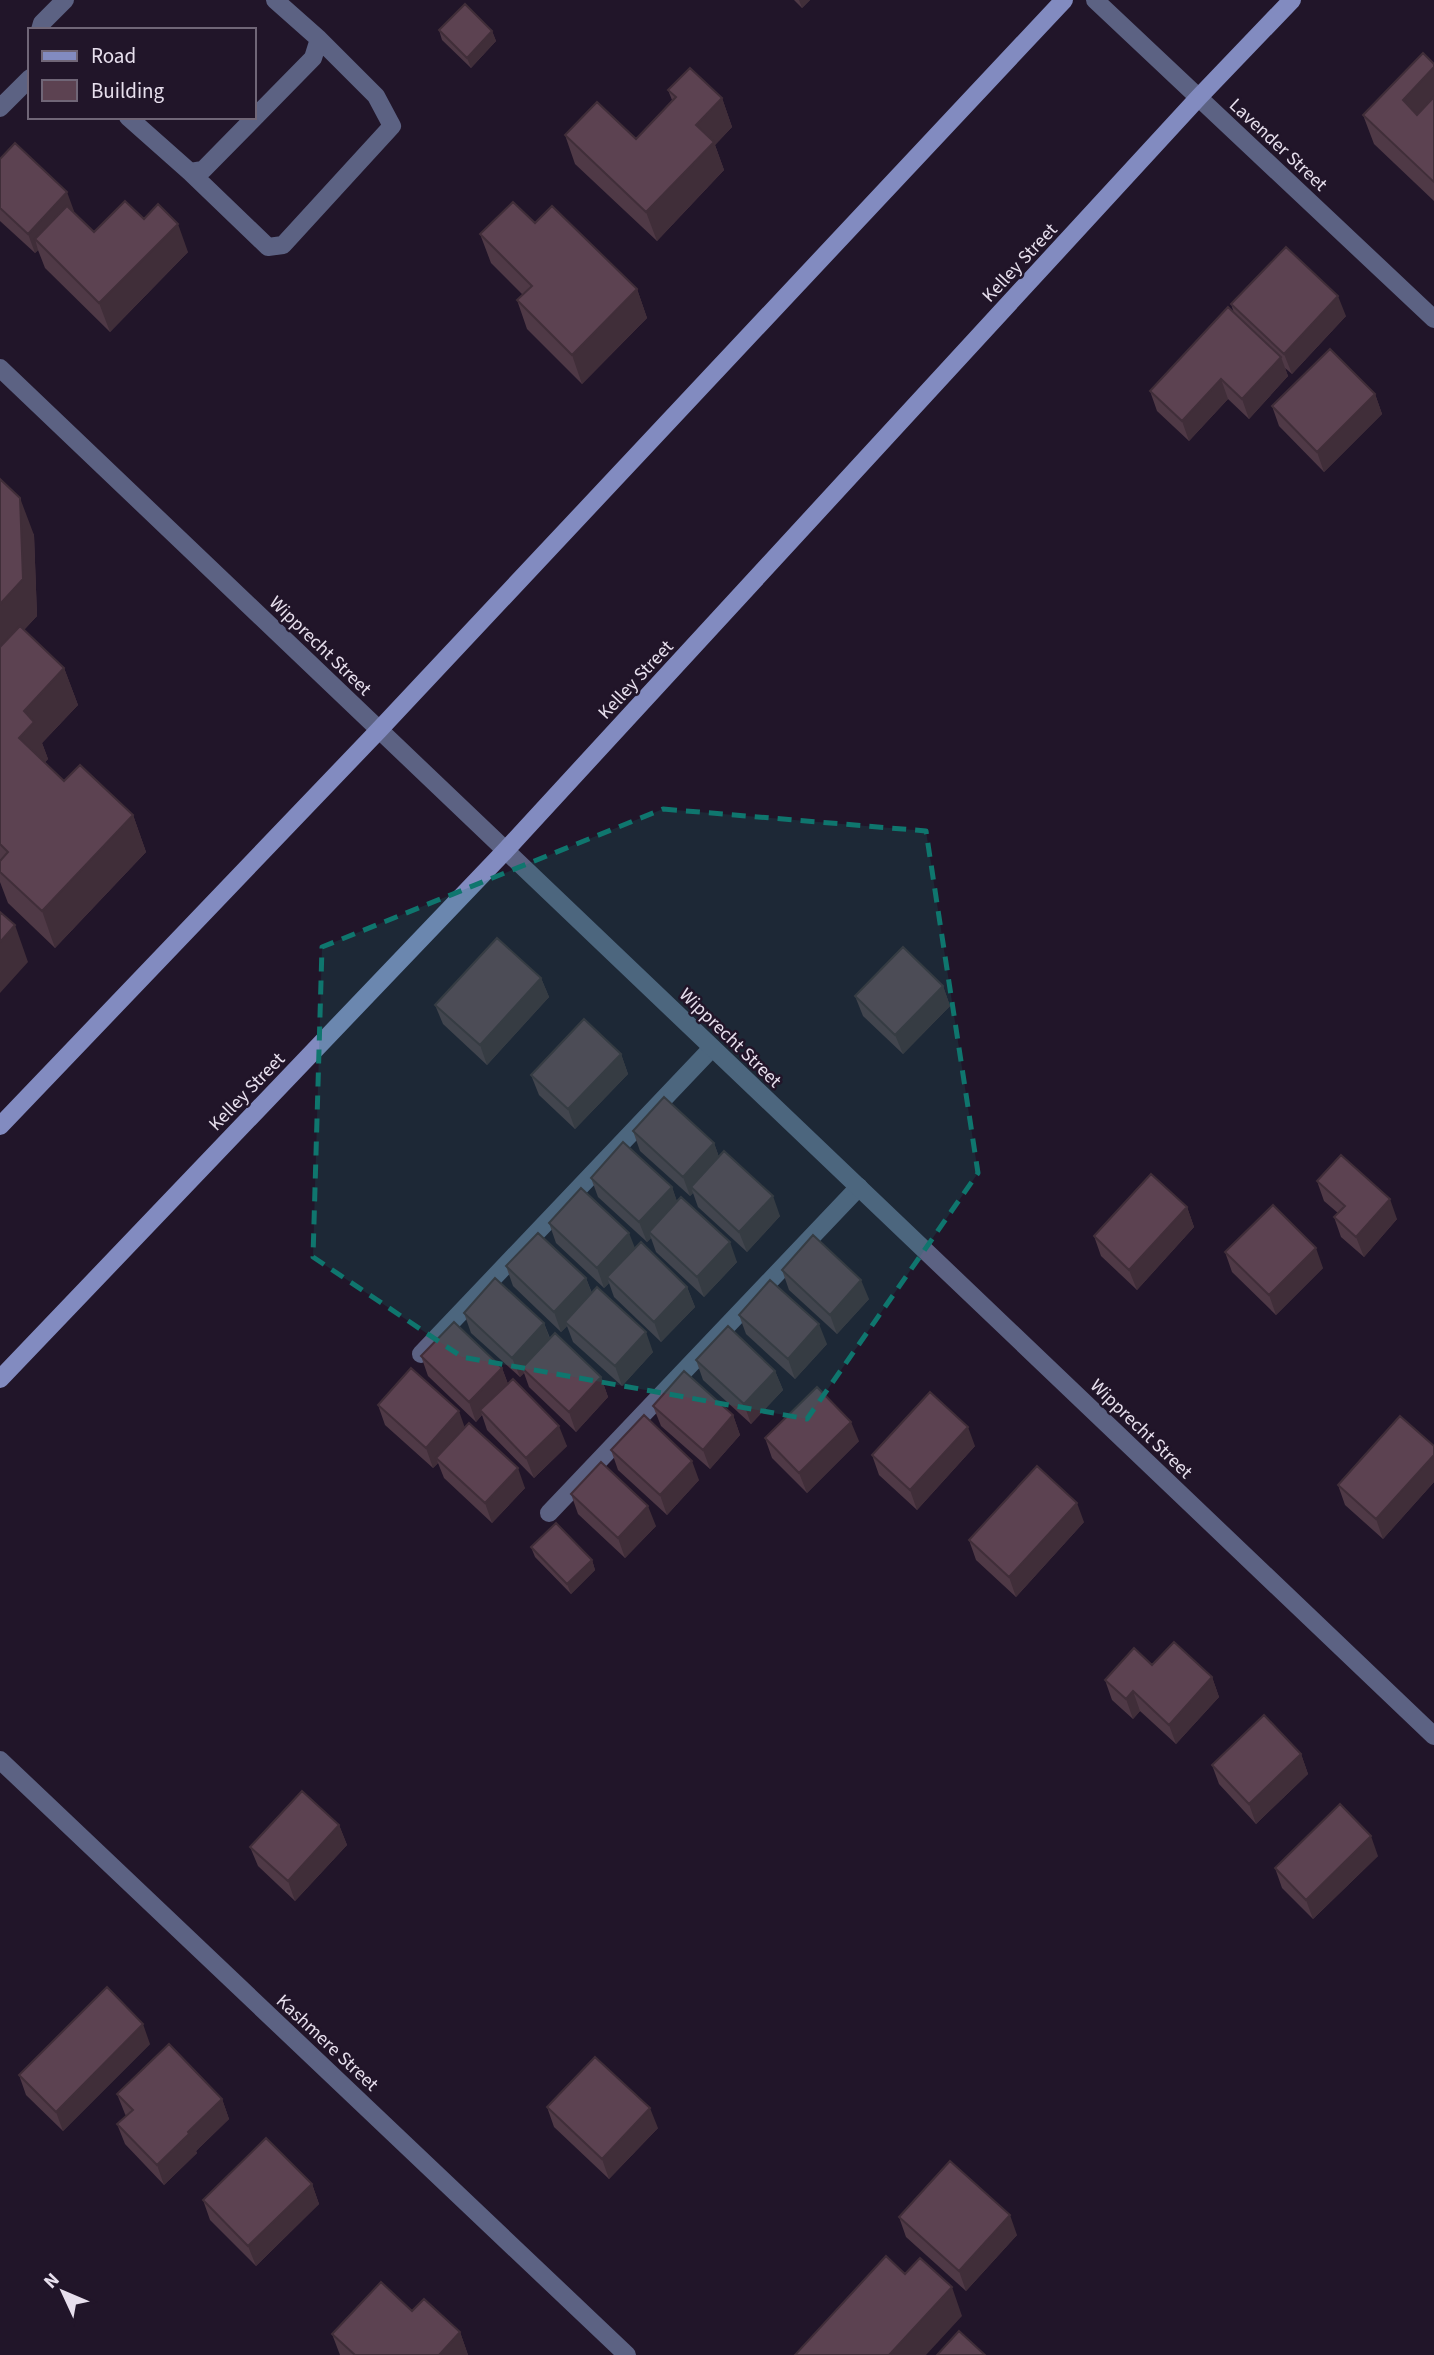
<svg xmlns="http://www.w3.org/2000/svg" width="1434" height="2355" viewBox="0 0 1434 2355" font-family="'Source Sans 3',sans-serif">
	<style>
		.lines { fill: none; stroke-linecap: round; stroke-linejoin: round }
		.service { stroke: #5c6283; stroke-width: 18 }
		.minor { stroke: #5c6283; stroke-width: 18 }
		.secondary { stroke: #828bc0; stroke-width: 18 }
		.wall { fill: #4f3946 }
		.shaded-wall { fill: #402e39 }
		.building { fill: #5c4251; stroke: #402e39; stroke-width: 2 }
		.marked { fill: #0f766e; fill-opacity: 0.2; stroke: #0f766e; stroke-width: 5; stroke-dasharray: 14 9; stroke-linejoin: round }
		.labels { text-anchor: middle; stroke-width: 5; stroke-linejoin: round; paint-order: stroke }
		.street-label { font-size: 19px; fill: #e7dfed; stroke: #211529 }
	</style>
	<rect width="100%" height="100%" fill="#211529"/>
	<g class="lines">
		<path class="service" d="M40,30L42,23L65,0
			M0,108L30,78
			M128,117L190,172L203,170L313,58L319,39L275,0
			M190,172L268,247L283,245L392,126L376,96L319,39
			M421,1354L712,1048
			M549,1513L859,1187"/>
		<path class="minor" d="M1095,0L1434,319
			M0,368L1434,1736
			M0,1760L627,2355"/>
		<path class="secondary" d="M0,1126L379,730L1064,0
			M0,1379L505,851L1199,97L1292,0"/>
	</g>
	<path class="wall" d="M794,0H810L802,8Z
		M439,30L492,31L496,41L471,68L442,40Z
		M1434,64V201L1374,144L1363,115Z
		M668,90L722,98L732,127L715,145L724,170L657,241L575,164L565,135L636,139L672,100Z
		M0,159L74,211L73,212L94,232L144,219L188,252L110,332L45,268L38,250L35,253L0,221Z
		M535,223L637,289L647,318L582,384L527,329L517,300L523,295L491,263L480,234Z
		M1231,304L1346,316L1292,374L1285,368L1288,376L1249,419L1228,399L1189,441L1157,411L1150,391L1234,313Z
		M1375,394L1382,414L1324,472L1279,426L1272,406Z
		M0,479L34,535L37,616L24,630L64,668L78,705L42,743L48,759L45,762L64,781L133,815L146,852L55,948L8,903L0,882Z
		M541,978L549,997L487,1065L443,1024L435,1005Z
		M943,986L950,1006L903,1054L863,1016L855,996Z
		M621,1054L628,1074L575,1129L539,1095L531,1075Z
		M633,1131L714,1143L719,1157L780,1216L747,1252L698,1207L693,1193L690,1196L640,1151Z
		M591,1178L672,1187L677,1202L737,1262L704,1297L656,1252L651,1238L647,1242L598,1197Z
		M1317,1181L1397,1219L1364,1257L1341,1237L1334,1217L1338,1213L1324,1201Z
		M1187,1207L1194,1227L1137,1290L1101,1256L1094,1236Z
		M549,1223L635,1248L687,1287L695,1307L661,1342L614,1297L609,1283L604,1288L556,1243Z
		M1225,1252L1323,1268L1276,1315L1232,1272Z
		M506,1266L586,1278L592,1293L653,1352L622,1386L573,1342L567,1326L561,1332L513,1286Z
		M782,1270L869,1299L837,1334L789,1290Z
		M464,1313L544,1323L550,1338L601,1377L608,1397L576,1432L529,1387L524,1373L520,1377L471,1333Z
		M739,1315L827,1344L795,1379L746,1334Z
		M421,1356L502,1368L508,1384L567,1446L534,1478L487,1430L482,1415L476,1422L428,1376Z
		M696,1360L775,1371L783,1390L751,1424L703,1380Z
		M378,1405L465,1427L525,1488L492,1523L444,1478L438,1463L433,1468L385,1425Z
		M653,1406L733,1415L740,1435L710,1469L661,1426Z
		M765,1438L859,1441L807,1493L772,1458Z
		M975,1446L917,1510L879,1475L872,1455Z
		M1434,1446V1482L1383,1539L1345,1505L1338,1485Z
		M611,1450L699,1480L667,1515L618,1470Z
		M571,1494L656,1526L625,1558L578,1514Z
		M1084,1522L1016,1597L976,1560L969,1540Z
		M531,1547L592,1560L595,1570L571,1594L535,1557Z
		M1152,1665L1212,1677L1219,1697L1176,1744L1140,1711L1133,1719L1112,1700L1105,1680Z
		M1301,1754L1308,1774L1256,1824L1219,1784L1212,1765Z
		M339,1825L347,1845L295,1901L258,1866L250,1847Z
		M1378,1856L1313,1919L1282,1888L1275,1868Z
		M150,2044L63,2131L26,2095L19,2075Z
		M117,2094L222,2099L229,2119L196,2151L197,2153L164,2185L125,2144L117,2124L126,2116L125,2114Z
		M547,2107L658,2128L609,2179L554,2127Z
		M312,2184L319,2204L256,2266L210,2220L203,2200Z
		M899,2217L1017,2235L966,2291L906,2237Z
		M412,2311L460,2332L468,2355H340L332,2334Z"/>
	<path class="shaded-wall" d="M799,0H810L802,8Z
		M492,31L496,41L471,68L467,58Z
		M1434,67V107L1413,129L1403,100Z
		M722,98L732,127L715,145L724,170L657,241L646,212L696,125Z
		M67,192L74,211L42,246L35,239L38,250L35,253L28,234Z
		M178,224L188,252L110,332L99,303Z
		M637,289L647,318L582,384L572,355Z
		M1338,296L1346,316L1292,374L1284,354Z
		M1281,357L1288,376L1249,419L1242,399Z
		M1221,379L1228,399L1189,441L1182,421Z
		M1375,394L1382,414L1324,472L1317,452Z
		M20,498L34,535L37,616L0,655V604Z
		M64,668L78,705L42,743L48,759L33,775L19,738L24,711Z
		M133,815L146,852L55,948L42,911Z
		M15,925L28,962L0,993V942Z
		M541,978L549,997L487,1065L480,1045Z
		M943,986L950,1006L903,1054L895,1035Z
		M621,1054L628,1074L575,1129L568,1109Z
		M714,1143L721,1163L691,1187L693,1193L690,1196L683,1177Z
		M672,1187L679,1207L649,1232L651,1238L647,1242L639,1222Z
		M773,1196L780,1216L747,1252L739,1232Z
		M1390,1199L1397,1219L1364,1257L1356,1237Z
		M1187,1207L1194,1227L1137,1290L1129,1270Z
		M629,1233L637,1253L607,1277L609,1283L604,1288L597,1268Z
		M730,1242L737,1262L704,1297L697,1277Z
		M1316,1248L1323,1268L1276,1315L1269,1295Z
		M586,1278L593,1297L565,1322L567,1326L561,1332L554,1312Z
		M861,1280L869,1299L837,1334L830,1315Z
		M687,1287L695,1307L661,1342L654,1322Z
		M544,1323L551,1343L522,1368L524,1373L520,1377L512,1358Z
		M819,1324L827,1344L795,1379L788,1359Z
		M646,1332L653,1352L622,1386L615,1366Z
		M502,1368L509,1387L480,1410L482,1415L476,1422L469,1402Z
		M775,1371L783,1390L751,1424L744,1404Z
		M601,1377L608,1397L576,1432L569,1412Z
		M459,1411L466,1431L436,1458L438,1463L433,1468L426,1448Z
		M733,1415L740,1435L710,1469L703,1450Z
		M851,1422L859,1441L807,1493L799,1473Z
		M559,1426L567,1446L534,1478L526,1458Z
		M968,1427L975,1446L917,1510L910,1490Z
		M1434,1455V1482L1383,1539L1376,1519Z
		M692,1461L699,1480L667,1515L660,1495Z
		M518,1468L525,1488L492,1523L485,1503Z
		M1077,1503L1084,1522L1016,1597L1009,1577Z
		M648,1506L656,1526L625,1558L618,1538Z
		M592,1560L595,1570L571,1594L567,1584Z
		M1212,1677L1219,1697L1176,1744L1169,1725Z
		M1133,1691L1140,1711L1133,1719L1126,1699Z
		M1301,1754L1308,1774L1256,1824L1249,1804Z
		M339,1825L347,1845L295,1901L288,1881Z
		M1371,1836L1378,1856L1313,1919L1306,1900Z
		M143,2024L150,2044L63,2131L56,2112Z
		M222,2099L229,2119L196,2151L197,2153L164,2185L157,2165L188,2132Z
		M650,2108L658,2128L609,2179L602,2159Z
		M312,2184L319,2204L256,2266L248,2246Z
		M1010,2215L1017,2235L966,2291L959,2271Z
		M952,2287L962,2316L926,2355H889Z
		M460,2332L468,2355H439Z"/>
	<path class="building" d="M465,4L492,31L467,58L439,30Z
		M1423,53L1434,64V67L1403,100L1417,115L1434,97V182L1363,115Z
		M690,68L722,98L696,125L714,142L646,212L565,135L597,102L636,139L676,97L668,90Z
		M15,143L67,192L28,234L0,208V159Z
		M125,201L144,219L158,204L178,224L99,303L35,239L67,206L94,232Z
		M513,202L535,223L552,206L637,289L572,355L517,300L532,286L480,234Z
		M1286,247L1338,296L1284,354L1231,304Z
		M1228,307L1281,357L1242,399L1221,379L1182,421L1150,391Z
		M1330,349L1375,394L1317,452L1272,406Z
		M0,479L20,498L23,579L0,604Z
		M20,626L64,668L24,711L34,722L19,738L64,781L80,765L133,815L42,911L0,872V861L8,852L0,844V647Z
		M0,912L15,925L0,942Z
		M497,938L541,978L480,1045L435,1005Z
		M903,947L943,986L895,1035L855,996Z
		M584,1019L621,1054L568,1109L531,1075Z
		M664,1097L714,1143L683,1177L633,1131Z
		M623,1142L672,1187L639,1222L591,1178Z
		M724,1151L773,1196L739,1232L691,1187Z
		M1341,1155L1390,1199L1356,1237L1334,1217L1345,1206L1317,1181Z
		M1151,1174L1187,1207L1129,1270L1094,1236Z
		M581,1188L629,1233L597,1268L549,1223Z
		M681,1197L730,1242L697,1277L649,1232Z
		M1273,1205L1316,1248L1269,1295L1225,1252Z
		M538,1233L586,1278L554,1312L506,1266Z
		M813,1235L861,1280L830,1315L782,1270Z
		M641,1242L687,1287L654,1322L607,1277Z
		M495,1278L544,1323L512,1358L464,1313Z
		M770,1280L819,1324L788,1359L739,1315Z
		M597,1287L646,1332L615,1366L565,1322Z
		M454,1322L502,1368L469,1402L421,1356Z
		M728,1326L775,1371L744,1404L696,1360Z
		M555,1333L601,1377L569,1412L522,1368Z
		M411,1368L459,1411L426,1448L378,1405Z
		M684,1371L733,1415L703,1450L653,1406Z
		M513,1379L559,1426L526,1458L480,1410Z
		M817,1387L851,1422L799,1473L765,1438Z
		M930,1392L968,1427L910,1490L872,1455Z
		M644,1415L692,1461L660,1495L611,1450Z
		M1400,1416L1434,1446V1455L1376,1519L1338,1485Z
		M469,1423L518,1468L485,1503L436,1458Z
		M601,1462L648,1506L618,1538L571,1494Z
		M1037,1466L1077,1503L1009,1577L969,1540Z
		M556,1523L592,1560L567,1584L531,1547Z
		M1174,1642L1212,1677L1169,1725L1133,1691L1126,1699L1105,1680L1134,1648L1152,1665Z
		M1264,1715L1301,1754L1249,1804L1212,1765Z
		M302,1791L339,1825L288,1881L250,1847Z
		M1340,1804L1371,1836L1306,1900L1275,1868Z
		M107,1987L143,2024L56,2112L19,2075Z
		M169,2044L222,2099L188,2132L189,2134L157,2165L117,2124L133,2110L117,2094Z
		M595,2057L650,2108L602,2159L547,2107Z
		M266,2138L312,2184L248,2246L203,2200Z
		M950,2161L1010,2215L959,2271L899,2217Z
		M886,2256L905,2274L920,2258L952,2287L889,2355H795Z
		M381,2282L412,2311L424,2299L460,2332L439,2355H355L332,2334Z
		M959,2331L985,2355H937Z"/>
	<path class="marked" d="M663,809L926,831L978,1173L807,1419L462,1357L313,1257L322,947Z"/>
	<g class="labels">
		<g class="street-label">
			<text transform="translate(1279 144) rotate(43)" y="7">Lavender Street</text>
			<text transform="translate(1019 262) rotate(-47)" y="7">Kelley Street</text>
			<text transform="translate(321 645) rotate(44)" y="7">Wipprecht Street</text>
			<text transform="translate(635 679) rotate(-47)" y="7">Kelley Street</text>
			<text transform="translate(731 1037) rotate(44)" y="7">Wipprecht Street</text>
			<text transform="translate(246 1091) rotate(-46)" y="7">Kelley Street</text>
			<text transform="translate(1142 1428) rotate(44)" y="7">Wipprecht Street</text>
			<text transform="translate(328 2042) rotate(43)" y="7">Kashmere Street</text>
		</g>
	</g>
	<rect x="28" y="28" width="228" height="91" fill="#211529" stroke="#706677" stroke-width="2"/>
	<rect x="42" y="51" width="35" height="10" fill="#828bc0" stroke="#706677" stroke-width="2"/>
	<text x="91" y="63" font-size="21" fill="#e7dfed">Road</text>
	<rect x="42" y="80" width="35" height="21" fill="#5c4251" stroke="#706677" stroke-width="2"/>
	<text x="91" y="98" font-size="21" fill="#e7dfed">Building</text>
	<g transform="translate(63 2292) rotate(314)" stroke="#211529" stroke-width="5" paint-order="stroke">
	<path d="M0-5L12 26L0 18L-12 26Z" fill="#e7dfed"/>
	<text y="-10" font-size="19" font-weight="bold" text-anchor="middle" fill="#e7dfed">N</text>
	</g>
</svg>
